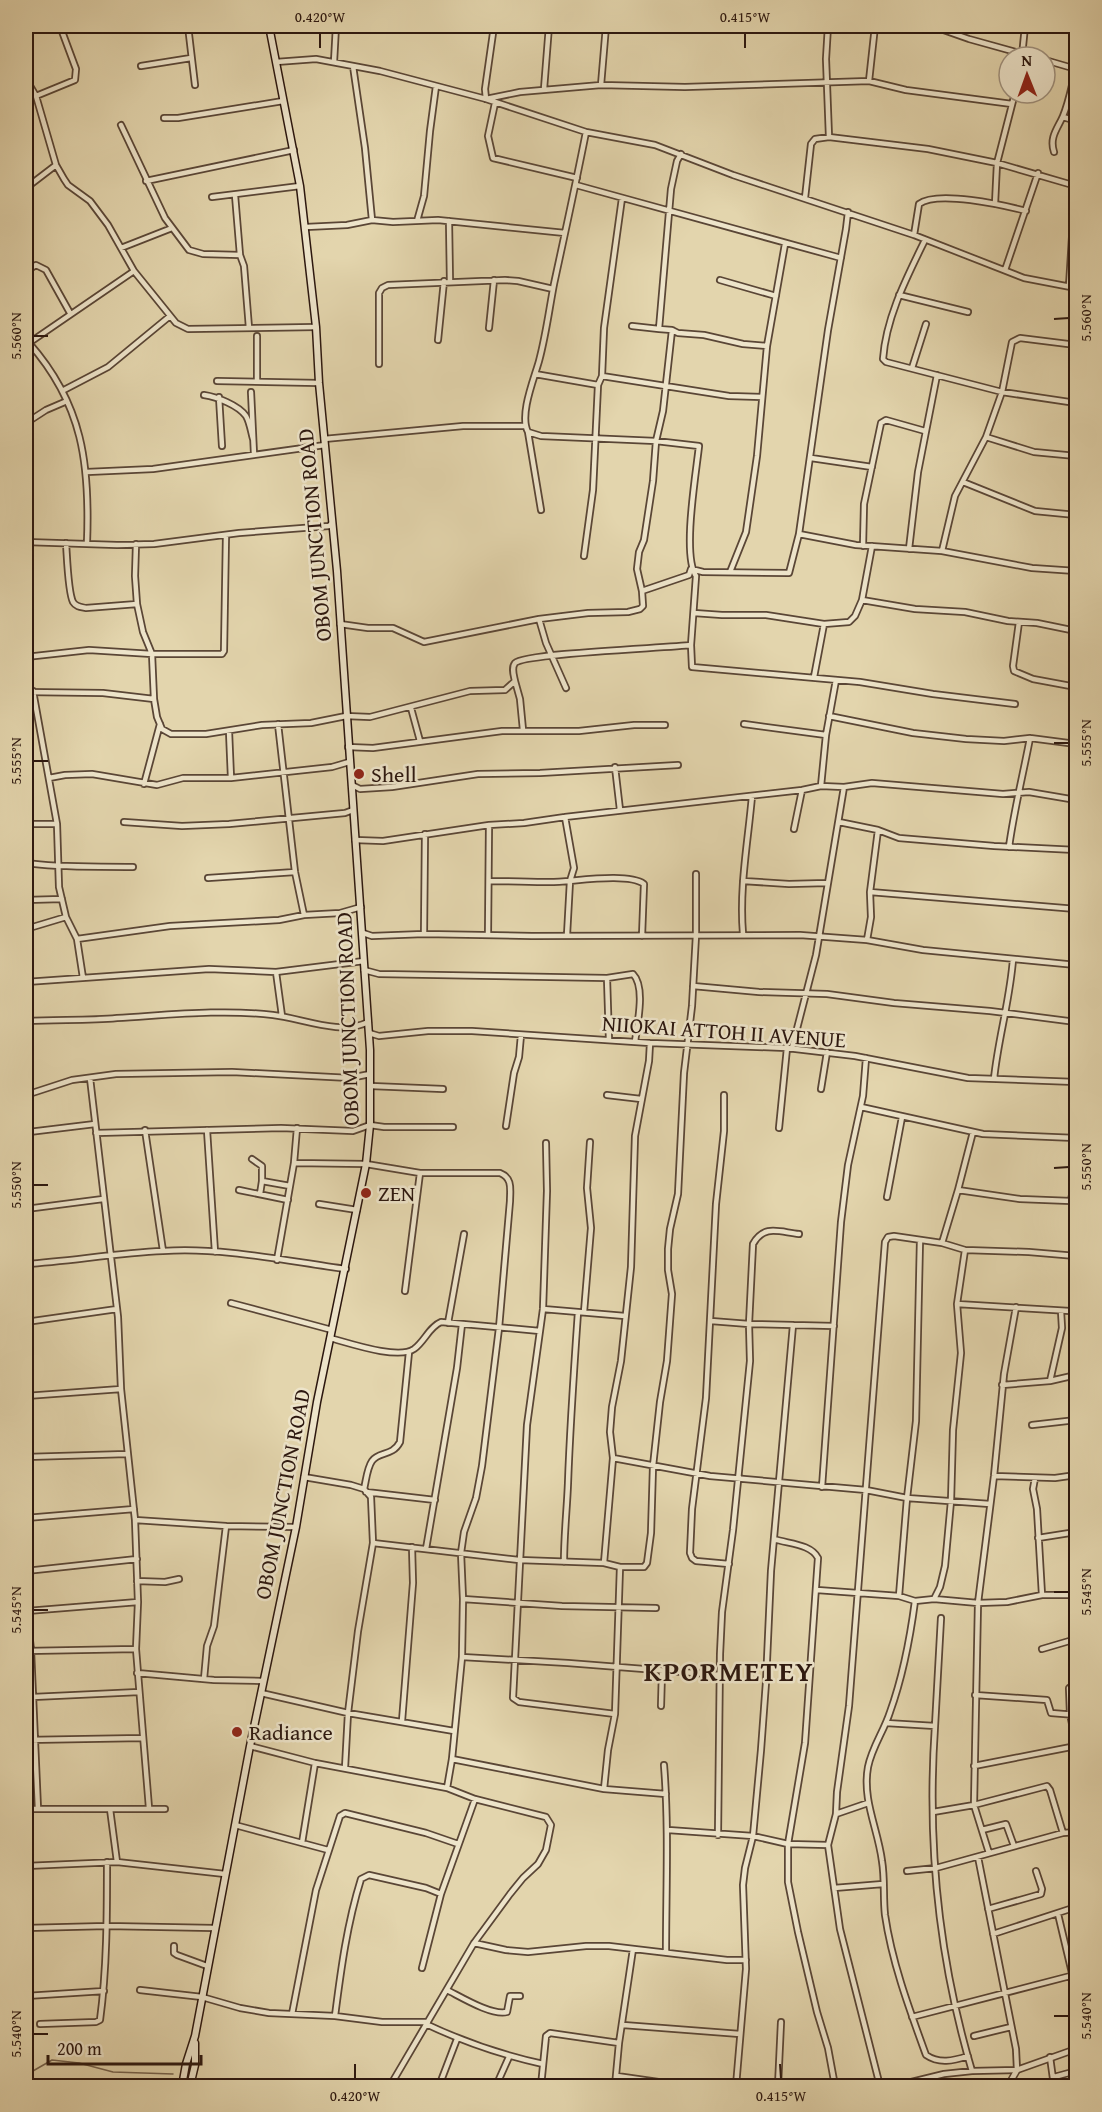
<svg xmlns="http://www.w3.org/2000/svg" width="1102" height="2112" viewBox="0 0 1102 2112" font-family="'Gentium Book Plus',serif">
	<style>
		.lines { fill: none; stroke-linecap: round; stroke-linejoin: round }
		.stream { stroke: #75624d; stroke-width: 1.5 }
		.minor-casing { stroke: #5a4636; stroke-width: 8 }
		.tertiary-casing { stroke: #5a4636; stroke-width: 8 }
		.secondary-casing { stroke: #2c170f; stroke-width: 9 }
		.minor { stroke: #ede4ca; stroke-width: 4.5 }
		.tertiary { stroke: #ede4ca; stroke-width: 5 }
		.secondary { stroke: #ede4ca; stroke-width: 6 }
		.ticks { fill: none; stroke: #2c170f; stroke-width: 2 }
		.poi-dot { fill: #8f2418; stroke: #ede4ca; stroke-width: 2 }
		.labels { text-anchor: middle; stroke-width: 5; stroke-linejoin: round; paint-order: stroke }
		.street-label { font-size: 22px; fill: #2c170f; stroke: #ede4ca }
		.poi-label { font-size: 22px; fill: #2c170f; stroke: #ede4ca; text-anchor: start }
		.district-label { font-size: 28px; font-weight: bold; letter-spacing: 1.5px; fill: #2c170f; stroke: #ede4ca }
		.neatline { fill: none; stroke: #2c170f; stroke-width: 2 }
		.ticks-label { font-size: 15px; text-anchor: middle; fill: #2c170f }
	</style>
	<rect width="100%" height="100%" fill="#e3d5ad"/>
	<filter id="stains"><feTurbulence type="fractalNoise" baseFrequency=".00333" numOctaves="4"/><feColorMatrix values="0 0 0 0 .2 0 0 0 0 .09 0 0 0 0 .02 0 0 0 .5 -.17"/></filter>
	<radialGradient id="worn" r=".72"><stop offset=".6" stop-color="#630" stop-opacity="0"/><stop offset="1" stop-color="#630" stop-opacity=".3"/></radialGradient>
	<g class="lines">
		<path class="stream" d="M26,2075L52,2060L79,2063L113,2072L173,2074
			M200,2080L215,2086"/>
		<g class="minor-casing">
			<path id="minor" d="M188,26L195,85
				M415,26H423
				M494,26L485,89L486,99L520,92L601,85L685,87L869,81L906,90L1012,104
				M764,26H774
				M828,26L826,59L829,137
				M932,26L969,39L1034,57
				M1022,56L1025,26
				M1045,60L1076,69
				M276,62L316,59L380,71L486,99L586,132L655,145L733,175L914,235L1024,278L1076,288
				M334,62L336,26
				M141,66L191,58
				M353,66L365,148L372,220
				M26,79L36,96L56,165L64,179L68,185L90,201L108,225L134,271L176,323L188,329L316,327
				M869,81L875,26
				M601,85L606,26H671
				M544,89L549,26
				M36,96L75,80L76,69L60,26
				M495,103L488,136L493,158L577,178
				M1063,117L1076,121
				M164,118H178L283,101
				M121,125L165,218L189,250L203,254L240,255L244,266L249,328
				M1054,152C1049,137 1058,128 1063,116C1069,102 1072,84 1076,69
				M681,154L677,161L671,189L659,329L672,330L678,333L704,335L743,344L767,346
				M146,181L294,150
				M576,185L841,258
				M26,188L56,165
				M235,195L240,255
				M212,197L300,186
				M805,198L811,144L815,139L829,137L928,149L997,163L1076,186
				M995,204L997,163L1015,93
				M417,221L424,196L430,131L436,86
				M449,221L450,282
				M306,227L347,225L372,220L393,222L438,220L565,233
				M914,235L919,204C937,190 1003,205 1026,211
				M925,240C907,277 886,317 883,359L886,362L1002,392L1076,403
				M121,248L172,228
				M1005,270L1038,173
				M26,271L36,265L46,270L70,313
				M720,280L776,296
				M1069,286L1072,237L1076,225
				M899,295L968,312
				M632,326L659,329
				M489,328L494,280
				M257,336V381
				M438,340L444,281
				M29,343C83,404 90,465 87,543
				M26,345L134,271
				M379,364V293L382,288L388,285L505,280L518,281L553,289
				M912,368L926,324
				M535,374L598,385
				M602,376L729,396L762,397
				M217,381L319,383
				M62,391L108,367L170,316
				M251,392L254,454
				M204,395C217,397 238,405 246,416C250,423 251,432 253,439
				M219,397L222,446
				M26,423L46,410L67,401
				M528,432L541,436L656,441L699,446C696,474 682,555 696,576L691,645L692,667L860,682L933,694L1015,704
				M986,437L1034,452L1076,456
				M324,439L463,426H525
				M811,458L872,467
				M87,472L153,469L325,445
				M963,482L1035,511L1076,515
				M26,507L29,542
				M541,510L528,432C519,415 534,379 539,361C546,335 549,310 554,284C565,233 576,183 586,132
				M799,534L856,545L942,551L1032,568L1076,571
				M26,542L117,545L154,544L239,533L329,526L332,523
				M66,543C67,556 68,592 73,602C76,607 81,607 86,608L137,604
				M136,544L135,576L137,604L143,632L152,654L154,699L157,717L162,729L171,734H206L262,725L311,723L346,716L370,717L470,691L505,690L515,681C514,676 511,668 515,663C525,653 667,648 691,645
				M863,546L864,504L881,423L886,420L925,431
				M909,549L918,472L937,375
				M942,551L955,496L986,437L1002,392L1012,342L1020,338L1076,345
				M584,556L593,490L598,385L602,376L604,328L622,198
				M691,569L703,572L789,573L799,534L828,330L846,229L848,212
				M730,572L746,532L757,456L767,346L785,244
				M642,591L637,569L639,552L644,540L653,481L656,441L663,411L672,330
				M862,600L915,609L965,612L1008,621L1037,623L1076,631
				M694,613L722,615H766L824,624L849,622L855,616L862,600L872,546
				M539,619L546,643L566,688
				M1019,622L1013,666L1014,671L1033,679L1076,687
				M340,624L368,628H393L424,642L539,619L588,613L628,612L640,609L643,606L642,591L689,575L691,569
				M26,657L89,650L152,654H222L224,651L226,535
				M814,677L824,624
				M515,681L520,699L523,730
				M33,691L57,824L59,887L66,917L77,939L83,978
				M26,692L103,693L154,699
				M411,708L420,741
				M829,716L913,733L966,739L1004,741L1030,738L1076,744
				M278,724L295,872L304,915
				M744,724L826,735
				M229,731L231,778
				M348,747L373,748L502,731H579L634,725H665
				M615,767L620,810
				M49,778L65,775L92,774L157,785L183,778H231L332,767L349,762
				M144,784L160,724
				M352,785L360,789L392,787L478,774L540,773L678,765
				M821,786L826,735L836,680
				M565,817L574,868L570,881L567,935
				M124,822L182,826L229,824L345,813L353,810
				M839,822L878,830L899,838L994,846L1076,850
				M26,824H57
				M794,829L802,790
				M355,840L383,841L489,825L524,823L565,817L802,790L821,786L844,787L872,783L1003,794L1029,792L1076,800
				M1009,847C1014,810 1023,775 1030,738
				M26,863C61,868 97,866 133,867
				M208,878L295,872
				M489,881C509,881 530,882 550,882C572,882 627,872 644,884L642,936
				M743,881L789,884L827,883
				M870,892L878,830
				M26,900L62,899
				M26,929L66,917
				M363,933L372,936L424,934L532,936L800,935L867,940L871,917L870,892L1076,909
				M424,934L425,834
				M743,934C739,888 748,842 752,796
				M488,935L489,825
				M77,939L170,926L279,920L304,915L340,913L361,907
				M867,940L923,950L1076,965
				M364,970L379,974L607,978L633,974C646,987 637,1025 635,1042
				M276,972L282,1016
				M607,978L609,1040
				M26,982L209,969L276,972L364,961
				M693,986L759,992L827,994L894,1003L990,1011L1076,1022
				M26,1021C56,1019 87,1021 117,1018C169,1015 222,1009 273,1015C301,1018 341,1036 368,1022
				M369,1033L379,1036L428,1031H472L650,1043L787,1048L855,1056L968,1078L1076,1082
				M792,1048L816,955L844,787
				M90,1078L118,1317L121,1389L135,1520L138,1602L136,1649L149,1808
				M994,1079C998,1039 1010,1000 1013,959
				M371,1086L443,1089
				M821,1089L827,1052
				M26,1095L72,1080L116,1074L232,1072L350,1078L370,1074
				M607,1095L641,1099
				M724,1095V1131L716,1204L706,1398L692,1509L690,1553L692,1558L696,1561L729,1564
				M861,1107L983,1134L1076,1138
				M506,1126L514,1073L519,1057L521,1035
				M779,1128L787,1048
				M145,1130L163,1251
				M207,1130L215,1252
				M29,1132L95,1124
				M96,1133L281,1128L353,1131L370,1125L384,1127H453
				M546,1143L547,1191L543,1309L527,1425L513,1698L519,1702L615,1714
				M252,1159L262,1166V1181L260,1194
				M294,1163L366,1164L420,1173H500C513,1178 510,1190 510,1201L499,1328L482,1466L476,1498L464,1532L461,1553L463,1599L462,1657L452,1759L447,1788
				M262,1181L290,1186
				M239,1190L288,1200
				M958,1190L973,1132
				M887,1197L902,1117
				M1071,1201L1076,1170
				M319,1204L357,1210
				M26,1209L103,1199
				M942,1243L958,1190L1020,1199L1071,1201L1076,1204
				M277,1260L294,1163L297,1128
				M26,1264C71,1261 117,1253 163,1251C224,1247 286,1261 346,1269
				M405,1291L420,1173
				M231,1303L332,1330
				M957,1304L1070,1311L1075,1309L1076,1305
				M543,1309L625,1316
				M584,1312L591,1228L587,1188L590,1142
				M711,1321L749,1324L834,1326
				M26,1322L117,1309
				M448,1323L464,1234
				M330,1338C349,1343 398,1360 414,1349C425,1341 429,1327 441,1322L540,1331
				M1050,1381L1062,1328L1061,1311
				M1002,1385L1050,1381L1076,1375
				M26,1396L121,1389
				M1032,1425L1076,1420
				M26,1457L127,1454
				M613,1458L710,1476L866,1490L907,1498L990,1504
				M994,1476L1055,1478L1076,1475
				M304,1477L351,1485L364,1489L371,1497L373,1543L358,1631L348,1713L345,1768
				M1035,1478L1033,1489L1037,1509L1042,1595
				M822,1487L841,1222L848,1165L863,1096L866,1058
				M364,1489C366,1481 367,1468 372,1461C379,1451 392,1457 400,1442L409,1352
				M366,1492L435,1500
				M26,1518L134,1509
				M135,1520L226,1526L296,1527
				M1038,1538L1076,1532
				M774,1539C789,1544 811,1544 818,1558L805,1743L788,1844V1882L798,1932L817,2012L828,2048L835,2086
				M373,1543L519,1560L604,1563L620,1567H644L647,1563L651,1533L653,1466L660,1402L667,1361L672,1294L668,1270V1249L670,1229L678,1194L684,1073L692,1006L696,935V874
				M426,1549L457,1368L462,1324
				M564,1562C564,1535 567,1509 568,1483C570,1426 574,1369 578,1312
				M604,1563L613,1458L610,1432L612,1407L621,1361L631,1267L635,1136L649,1061L650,1043
				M26,1571L137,1559
				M137,1581L165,1582L179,1579
				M817,1590L899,1596L915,1601L934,1599L978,1603L1007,1602L1042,1595H1076
				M899,1596L907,1498L916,1421L920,1240
				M463,1599L562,1606L656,1608
				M934,1599L940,1587L945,1566L951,1501L953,1430L961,1353L957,1304L965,1250
				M915,1601C910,1639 903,1676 890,1712C884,1731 872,1747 868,1767C862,1800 878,1829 882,1861C885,1879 883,1897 885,1915C892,1963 910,2011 926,2055C939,2064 953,2061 968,2056
				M26,1605L31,1650L38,1809
				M27,1611L138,1602
				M1042,1649L1076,1639
				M26,1651L136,1649
				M462,1657L568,1663L720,1675
				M137,1673L214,1680L263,1681
				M204,1679L207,1646L214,1626L226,1526
				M1076,1683L1069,1688L1070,1714L1076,1743
				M261,1693L348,1713L454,1731
				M975,1695L1047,1700L1051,1713L1076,1715
				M33,1697L139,1692
				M661,1706L662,1671
				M402,1721L413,1583L412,1547
				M886,1723L935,1726C927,1842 939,1960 972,2071
				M935,1726L941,1618
				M26,1740L143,1738
				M250,1746L315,1763L447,1788L475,1799L546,1817L551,1825L546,1850L538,1864L523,1878L510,1894L474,1943L390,2086
				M452,1759L604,1789L666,1794
				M664,1765C669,1827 666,1890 666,1952
				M974,1766L1076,1746
				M604,1789L608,1750L615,1714L620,1567
				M26,1809H110L117,1862
				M110,1809H165
				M933,1812L974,1805L1047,1786L1050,1790L1063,1833
				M836,1814L868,1803
				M235,1825L328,1850
				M668,1830L753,1836L788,1844L828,1845
				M982,1830L1006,1824L1014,1846
				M718,1835L720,1654L722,1612L733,1530L750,1361L749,1324L753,1244C764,1224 779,1232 799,1234
				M302,1843L315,1763
				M989,1853L974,1805L978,1603L994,1476L1004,1374L1016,1307
				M26,1866L117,1862L225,1874
				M907,1871L936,1868L1063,1833L1076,1832
				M834,1888L883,1884
				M988,1909L1041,1894L1042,1889L1036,1871
				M1058,1914L1076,1990
				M26,1928L107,1926L214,1928
				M993,1934L1076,1907
				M474,1943L506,1950L528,1952L586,1946H609L727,1960H746
				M174,1946V1953L177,1955L207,1966
				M422,1968L441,1894L475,1799
				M140,1990L202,1997L240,2008L269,2013L335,2016L382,2022H428
				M447,1990C461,1997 492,2016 507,2012L510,1996H520
				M26,1996L104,1991
				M292,2014L316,1890L340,1816L345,1813L426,1833L458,1844
				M335,2016C341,1969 347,1924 361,1879L369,1875L426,1888L441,1894
				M912,2017L1074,1975
				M40,2024L96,2022L100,2020C107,1968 107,1915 107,1862
				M426,2024C464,2042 502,2055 543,2064
				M623,2025L740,2034
				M974,2036L1011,2027
				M1050,2057L1054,2086
				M617,2076L686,2086
				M1054,2077L1076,2071L1072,2051
				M439,2086L457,2039
				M496,2086L509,2057
				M541,2086L546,2036L550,2033L619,2043
				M615,2086L619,2043L633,1949
				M736,2086L746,1969L743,1885L745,1868L753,1836L761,1750L766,1682L771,1571L793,1325
				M778,2086L781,2022
				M880,2086L840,1929L828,1845L836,1814L837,1792L849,1706L885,1242L888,1237L894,1236L942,1243L965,1250L1029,1252L1076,1256
				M895,2086L944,2074L972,2071L1017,2070L1016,2049L978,1857"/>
		</g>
		<g class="tertiary-casing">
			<path id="tertiary" d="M1008,2086L1017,2070L1076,2049"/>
		</g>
		<g class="secondary-casing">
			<path id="secondary" d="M182,2086L186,2064L195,2036L250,1746L296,1527L317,1402L366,1164L370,1125V1050L337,571L319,383L316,327L300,186L269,26
				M190,2086L195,2065V2043"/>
		</g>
		<use href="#minor" class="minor"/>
		<use href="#tertiary" class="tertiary"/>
		<use href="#secondary" class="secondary"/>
	</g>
	<path class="ticks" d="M320,33V48M745,33V48M1054,319L1069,318M33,336H48M1054,743H1069M33,761H48M1054,1168L1069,1167M33,1185H48M1054,1592H1069M33,1610H48M1054,2016H1069M33,2034H48M355,2064V2079M780,2064L781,2079"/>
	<g class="poi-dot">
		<circle cx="359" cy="774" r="6"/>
		<circle cx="366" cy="1193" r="6"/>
		<circle cx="237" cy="1732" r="6"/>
	</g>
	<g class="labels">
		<g class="street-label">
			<text transform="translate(314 535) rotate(-95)" y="8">OBOM JUNCTION ROAD</text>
			<text transform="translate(347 1019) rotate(-92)" y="8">OBOM JUNCTION ROAD</text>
			<text transform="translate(724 1031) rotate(4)" y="8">NIIOKAI ATTOH II AVENUE</text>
			<text transform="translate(282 1494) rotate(-79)" y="8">OBOM JUNCTION ROAD</text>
		</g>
		<g class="poi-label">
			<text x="371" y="782">Shell</text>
			<text x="378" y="1201">ZEN</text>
			<text x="249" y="1740">Radiance</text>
		</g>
		<g class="district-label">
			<text x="729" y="1681">KPORMETEY</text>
		</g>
	</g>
	<rect width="1102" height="2112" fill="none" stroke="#e3d5ad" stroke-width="66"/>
	<g transform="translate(1027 75) rotate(359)"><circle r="28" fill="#ede4ca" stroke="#a0927f" stroke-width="1.5"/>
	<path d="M0-4.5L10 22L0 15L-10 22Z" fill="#8f2418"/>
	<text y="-9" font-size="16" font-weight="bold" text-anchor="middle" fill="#2c170f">N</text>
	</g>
	<path d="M48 2055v9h153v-9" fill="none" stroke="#2c170f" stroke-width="3"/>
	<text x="57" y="2055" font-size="18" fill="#2c170f" stroke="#ede4ca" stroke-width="4.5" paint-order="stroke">200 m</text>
	<rect x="33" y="33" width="1036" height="2046" class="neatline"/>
	<g class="ticks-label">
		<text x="320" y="22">0.420°W</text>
		<text x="745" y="22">0.415°W</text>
		<text transform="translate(1086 318) rotate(-90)" y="5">5.560°N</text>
		<text transform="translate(16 336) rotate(-90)" y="5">5.560°N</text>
		<text transform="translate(1086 743) rotate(-90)" y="5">5.555°N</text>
		<text transform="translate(16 761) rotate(-90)" y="5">5.555°N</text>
		<text transform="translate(1086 1167) rotate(-90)" y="5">5.550°N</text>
		<text transform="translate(16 1185) rotate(-90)" y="5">5.550°N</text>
		<text transform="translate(1086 1592) rotate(-90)" y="5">5.545°N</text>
		<text transform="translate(16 1610) rotate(-90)" y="5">5.545°N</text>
		<text transform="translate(1086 2016) rotate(-90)" y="5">5.540°N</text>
		<text transform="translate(16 2034) rotate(-90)" y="5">5.540°N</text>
		<text x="355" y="2101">0.420°W</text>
		<text x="781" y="2101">0.415°W</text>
	</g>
	<rect width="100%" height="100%" filter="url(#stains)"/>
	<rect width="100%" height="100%" fill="url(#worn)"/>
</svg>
